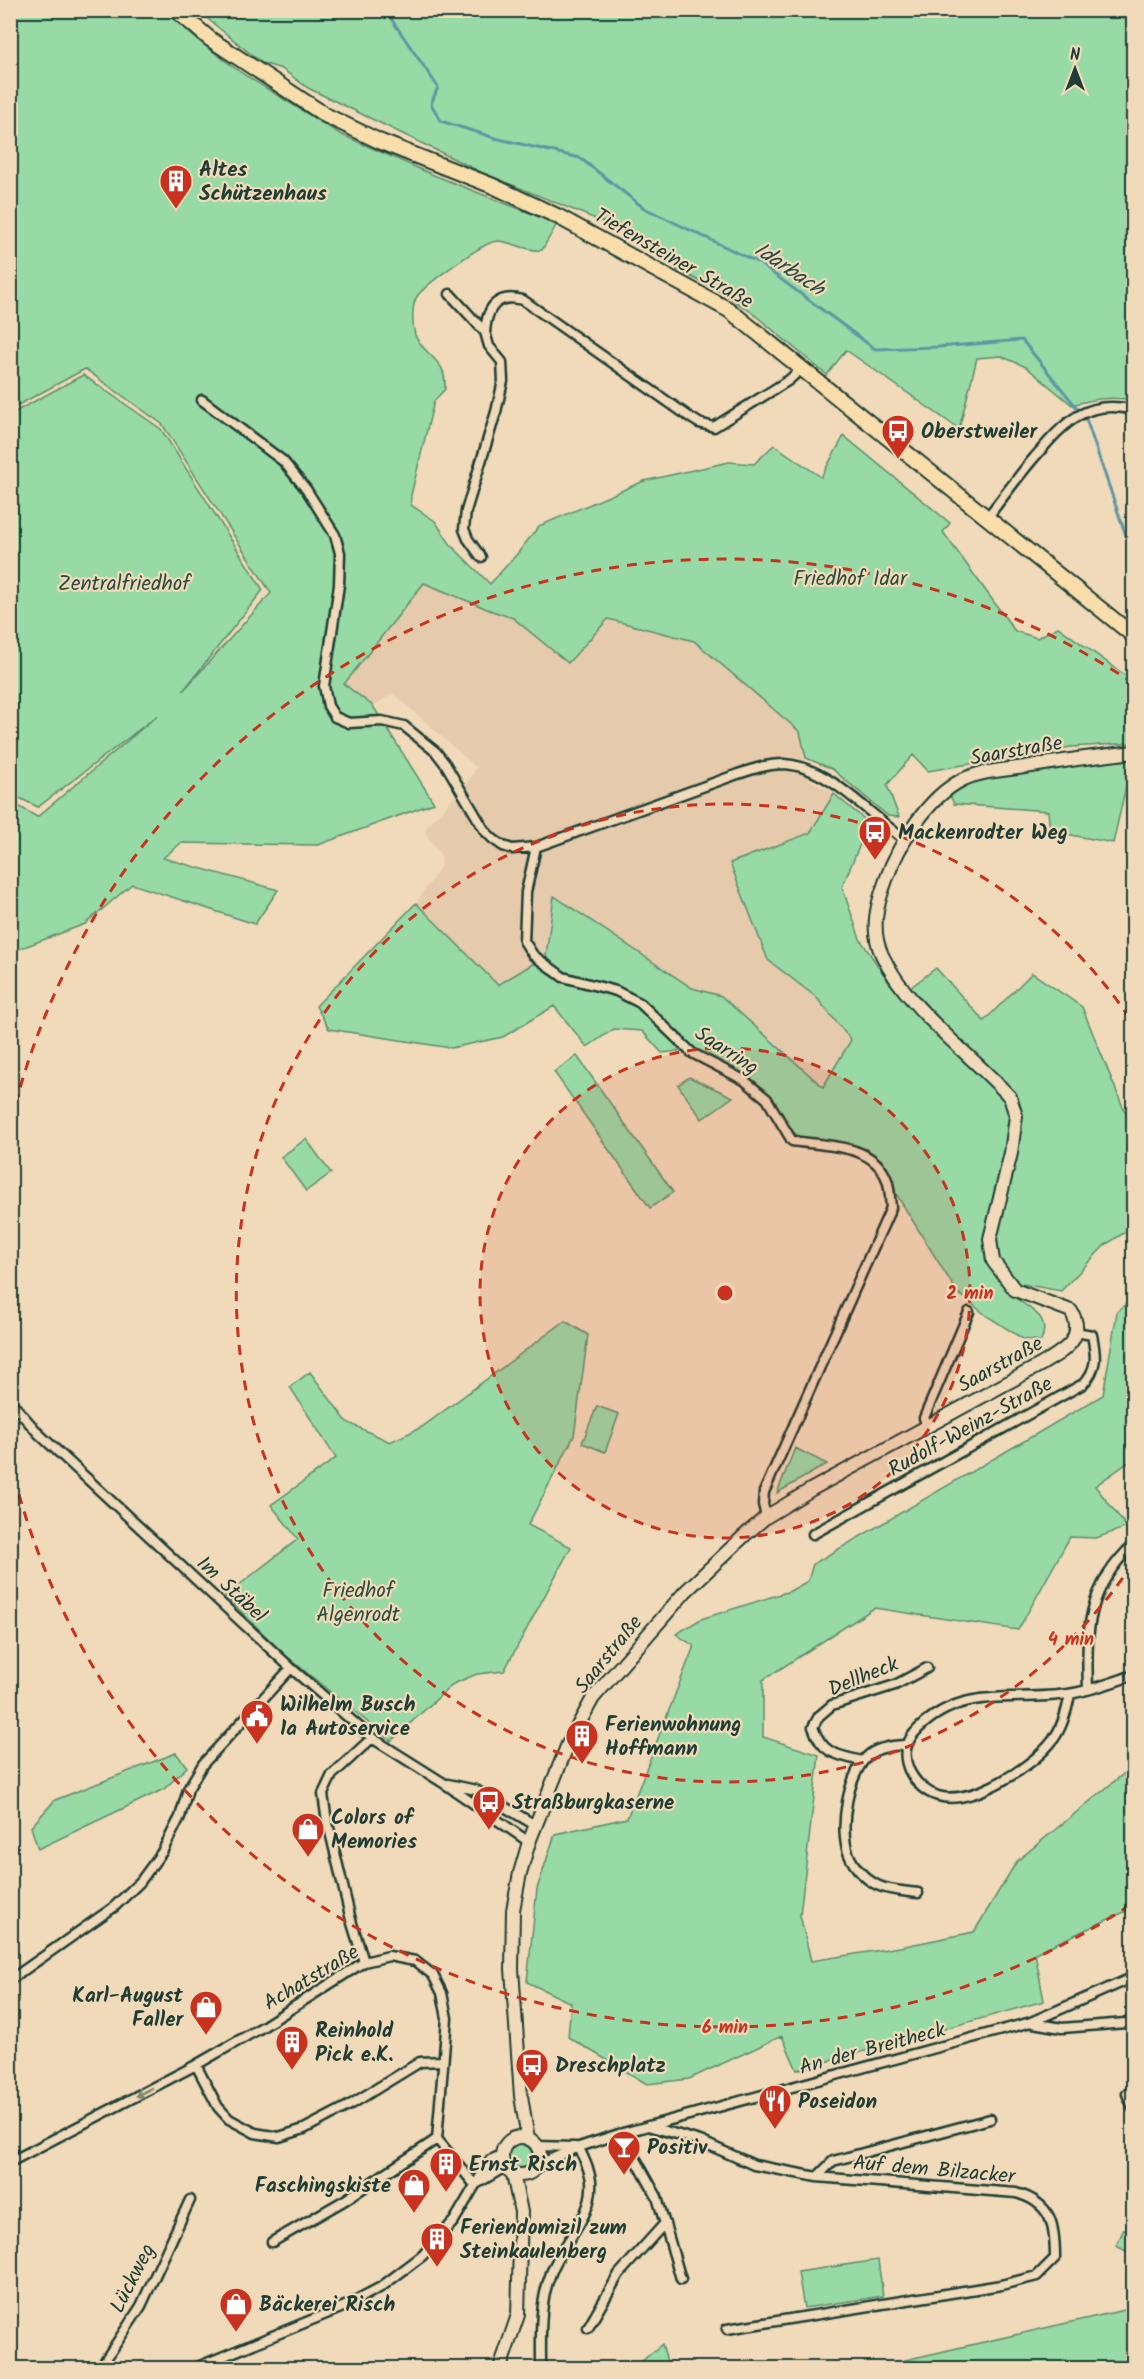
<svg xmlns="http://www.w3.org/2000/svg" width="1144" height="2379" viewBox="0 0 1144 2379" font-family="Kalam,sans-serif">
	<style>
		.built { fill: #e5caac }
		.green { fill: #98daa5; stroke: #5c8c6c; stroke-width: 1.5 }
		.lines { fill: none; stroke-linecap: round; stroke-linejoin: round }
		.stream { stroke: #6096a3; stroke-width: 3 }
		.street-casing { stroke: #1f3d34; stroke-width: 13 }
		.secondary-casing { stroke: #1f3d34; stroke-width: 16 }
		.primary-casing { stroke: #1f3d34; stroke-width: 18 }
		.street { stroke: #f0dab9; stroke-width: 8 }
		.secondary { stroke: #f0dab9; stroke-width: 12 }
		.primary { stroke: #f9deab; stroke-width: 14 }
		.oneway { stroke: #7d8470 }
		.ring { fill: none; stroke: #c8321e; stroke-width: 3; stroke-dasharray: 10 8 }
		.labels { text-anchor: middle; stroke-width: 4.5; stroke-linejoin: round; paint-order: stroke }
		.poi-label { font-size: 21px; font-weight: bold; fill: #1f3d34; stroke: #f0dab9; text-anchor: start }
		.street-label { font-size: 21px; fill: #1f3d34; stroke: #f0dab9 }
		.park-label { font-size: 21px; fill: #2b4d3f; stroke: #f0dab9 }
		.water-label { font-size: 22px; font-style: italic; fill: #2a4c46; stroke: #f0dab9 }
		.centre { fill: #c8321e; stroke: #f0dab9; stroke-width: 3 }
		.ring-label { font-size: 18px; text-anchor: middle; font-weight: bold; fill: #c8321e; stroke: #f0dab9; stroke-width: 4.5; stroke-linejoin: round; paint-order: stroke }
	</style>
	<rect width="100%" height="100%" fill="#f0dab9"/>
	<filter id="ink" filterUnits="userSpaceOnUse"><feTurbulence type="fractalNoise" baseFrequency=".0167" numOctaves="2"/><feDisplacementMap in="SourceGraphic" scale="12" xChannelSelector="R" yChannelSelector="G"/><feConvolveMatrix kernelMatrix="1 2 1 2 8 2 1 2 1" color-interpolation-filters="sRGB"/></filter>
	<g filter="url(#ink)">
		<path class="built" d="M424,583L492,611L513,618L568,663L608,619L694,641L800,732L809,779L834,794L810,833L768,960L816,997L851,1041L823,1087L721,996L692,988L554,896L546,956L498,985L416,903L441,866L442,857L427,836L425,829L468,782L477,768L393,693L373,706L344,684Z"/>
		<path class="green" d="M11,11H164L194,37L240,72L340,134L431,174L557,224L542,250C526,252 512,241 497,241C483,242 428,283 418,295C411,304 412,324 415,335C419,347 434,356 441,367C445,373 445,381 445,389L434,401L411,495V505L435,521L451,545L490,584L517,554L539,526L644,481L729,462L754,464L774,445L821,477L844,436L950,523L943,532L1015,631L1037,638L1058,627L1133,681V743L1071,747L928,771L913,755L887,785L899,817L888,816L832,769L806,758L800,732L694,641L608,619L568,663L513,618L492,611L424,583L344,684L373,706L434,803L318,845L181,843L163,858L278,890L255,924L132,884L85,924L11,952L10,801L37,817L158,715L38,807L11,794V414L83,375L161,429L263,590L183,691L271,593L162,424L85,369L11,409Z
			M198,11H1133V400C1111,396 1093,399 1072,405L1026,367L1001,356L977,358L959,429L846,350L827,375L750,311L716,289L677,270L681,261L625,231L481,172L308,88L282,69L262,63Z
			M1132,760L1113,843L1050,831L1048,811L954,804L950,795L976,779L1064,764Z
			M834,794L869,823L842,887L860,939L890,984L911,987L936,968L984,1021L1032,973L1082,1007L1125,1112L1133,1119V1227L1105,1245L1061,1291L1022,1284L1007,1288C1019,1309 1054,1310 1041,1341L1023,1339L987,1316L957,1292L888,1181L881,1160L858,1148L804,1140L788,1128L769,1096L696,1049L662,1053L642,1031L614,1029L587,1047L554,1006L503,1037L451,1048L329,1029L316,1006L416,903L498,985L546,956L554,896L692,988L721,996L823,1087L851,1040L816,997L768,960L730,863L810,833Z
			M577,1056L673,1192L650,1208L554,1072Z
			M689,1077L733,1097L702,1119L678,1085Z
			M306,1139L331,1173L306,1191L281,1157Z
			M1133,1297V1459L1095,1486L1127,1527L1096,1538L1070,1537L1018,1630L874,1608L763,1680V1737L819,1755L800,1915L811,1961L900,1947L974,1932L1017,1861L1133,1766V1908L1035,1953L1044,2001L797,2070L782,2036L689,2079L647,2084L568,2037L571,2003L527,1982L537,1889L555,1834L627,1818L694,1646L676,1634L701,1619L790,1591L808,1581L813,1564L1103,1395L1117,1312Z
			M565,1321L588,1335L574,1436L528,1525L571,1547L504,1671L477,1674L453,1684L391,1741L284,1654L225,1596L298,1539L271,1505L336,1458L290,1387L310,1372L347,1422L390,1442L422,1427Z
			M597,1406L619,1414L605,1452L582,1443Z
			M795,1448L827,1464L777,1493Z
			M176,1753L187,1767L164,1789L38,1849L31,1827L55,1800Z
			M508 2156a12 12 0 1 1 24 0a12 12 0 1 1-24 0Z
			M1124,2229L1133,2234V2246L1130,2253L1116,2246Z
			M878,2260L883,2296L804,2308L798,2272Z
			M1133,2308V2368H910L905,2360Z
			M662,2344L669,2368H634Z"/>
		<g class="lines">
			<path class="stream" d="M385,10L438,87L431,104L441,121L495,138L580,158L644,208L759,263L875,349L938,347L1022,340L1086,419L1134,559"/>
			<g class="street-casing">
				<path id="street" d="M450,294L485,332L489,346L502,362L503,381L496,412L466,511L464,529L468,539L481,557
					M485,332C487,307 497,293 523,300L691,418L699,423L714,427L789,380L802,368
					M202,400L283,461L306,489L335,535L340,553L339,585L324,686L328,706L335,717L349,723L382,721L404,726L436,752L446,765L485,831L493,839L503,846L512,849L536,847L738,774C753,769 768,764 784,764C828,766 870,815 905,840
					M987,518C1002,498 1017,478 1033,459C1062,426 1084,397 1134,410
					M536,847L526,892L524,941L533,955L563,977L616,991L640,1003L692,1053L744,1080L767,1099L792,1141C824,1146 874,1143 887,1180C890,1188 890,1199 891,1208L764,1492L763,1504L766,1517
					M10,1401L39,1434L291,1668L372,1738L445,1784L529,1842
					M927,1427L924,1418L969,1312
					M813,1534L1083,1384C1098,1369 1096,1355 1092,1335L1076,1332
					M1088,1689C1086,1629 1087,1587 1134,1544
					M1070,1694C1067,1711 1063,1726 1053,1740C1034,1766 972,1806 938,1796C925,1792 915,1782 909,1770C902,1753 906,1741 918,1729C962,1685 1013,1702 1068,1694C1090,1691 1113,1682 1134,1675
					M905,1745C893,1746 879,1747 870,1754C848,1771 838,1830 849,1855C854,1867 865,1879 877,1885C889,1891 905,1891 918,1893
					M862,1761C837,1755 822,1754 813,1727L819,1716L832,1705L895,1685L927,1668
					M448,1784L476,1790L535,1825
					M364,1962L351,1920L326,1815L323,1794L332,1775L372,1738
					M10,1980L114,1907L140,1882L162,1852L180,1817L188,1789L203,1764L291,1668
					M1033,2023L1062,2028L1126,2023L1134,2025
					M196,2065L218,2107L229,2119L255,2133L279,2137L304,2129L350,2105L420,2062L443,2061
					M1134,2093L1127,2094L1134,2110
					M648,2126L700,2141L754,2165L817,2177L1016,2193C1052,2203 1055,2225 1055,2258L1037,2276L1001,2285L727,2329
					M619,2134L633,2154L657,2197L681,2279
					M536,2146L575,2147
					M10,2162L196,2065L264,2026L364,1962L389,1956L415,1961L433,1975L442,1993L447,2018L437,2139L475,2185
					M537,2165L579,2147L619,2134L1031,2022L1134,1977
					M817,2177L833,2161L990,2119
					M478,2183L505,2167
					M272,2242L345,2200L437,2139
					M588,2328L619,2274L665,2223
					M100,2368L141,2306L190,2200
					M195,2368L343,2307L381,2287L422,2256L454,2221L490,2160L502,2155
					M541,2368C541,2336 539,2303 551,2273C563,2241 594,2217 591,2181C590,2169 583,2158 579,2147"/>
			</g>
			<g class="secondary-casing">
				<path id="secondary" d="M502 2156a19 19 0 1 1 38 0a19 19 0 1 1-38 0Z
					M528,2139L521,2096L512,1969L513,1910L520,1873L529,1842L568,1744L593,1698L685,1592L746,1534L766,1517L812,1489L1042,1364C1063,1351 1087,1339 1071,1311L1015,1290L993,1261L990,1239L1011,1153L1016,1116L1010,1097C970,1053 907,1009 882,955C870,930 877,904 886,880C898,845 928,797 962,780C981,771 1004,770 1025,767C1061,761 1097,756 1134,752
					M500,2368L518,2315L521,2212L513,2174"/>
			</g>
			<g class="primary-casing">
				<path id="primary" d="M176,10L210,39L325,115L381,142L493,186L559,217L729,310L1134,636"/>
			</g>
			<use href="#street" class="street"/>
			<use href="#secondary" class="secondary"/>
			<use href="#primary" class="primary"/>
		</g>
		<defs><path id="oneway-shaft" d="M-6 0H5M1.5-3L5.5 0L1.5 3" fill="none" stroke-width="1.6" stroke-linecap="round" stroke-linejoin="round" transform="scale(1.5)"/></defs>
		<use class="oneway" href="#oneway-shaft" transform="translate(144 2092) rotate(153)"/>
	</g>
	<circle cx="725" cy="1293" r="245" fill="#c8321e" fill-opacity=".12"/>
	<g class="ring">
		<circle cx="725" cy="1293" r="245"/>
		<path d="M1133 1563A489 489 0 1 1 1133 1023"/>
		<path d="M1130 1905A734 734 0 0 1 11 1464M11 1122A734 734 0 0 1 1130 681"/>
	</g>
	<defs>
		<g id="building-pin" transform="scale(1.725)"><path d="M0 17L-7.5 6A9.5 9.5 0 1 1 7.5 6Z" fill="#c8321e" stroke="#f0dab9"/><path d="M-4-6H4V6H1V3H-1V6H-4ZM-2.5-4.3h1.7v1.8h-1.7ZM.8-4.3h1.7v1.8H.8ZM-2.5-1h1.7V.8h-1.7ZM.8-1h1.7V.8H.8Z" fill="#fff"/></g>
		<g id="bus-pin" transform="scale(1.725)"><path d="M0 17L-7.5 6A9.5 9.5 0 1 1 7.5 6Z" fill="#c8321e" stroke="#f0dab9"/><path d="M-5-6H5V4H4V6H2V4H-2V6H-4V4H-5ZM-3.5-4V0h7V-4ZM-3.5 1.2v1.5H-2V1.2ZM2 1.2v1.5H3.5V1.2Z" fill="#fff"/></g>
		<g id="civic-pin" transform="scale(1.725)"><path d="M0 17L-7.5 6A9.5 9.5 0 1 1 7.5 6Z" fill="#c8321e" stroke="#f0dab9"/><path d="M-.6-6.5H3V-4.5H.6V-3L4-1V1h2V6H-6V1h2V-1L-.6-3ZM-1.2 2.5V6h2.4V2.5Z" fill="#fff"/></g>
		<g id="shop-pin" transform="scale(1.725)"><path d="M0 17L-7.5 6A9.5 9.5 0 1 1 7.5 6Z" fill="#c8321e" stroke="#f0dab9"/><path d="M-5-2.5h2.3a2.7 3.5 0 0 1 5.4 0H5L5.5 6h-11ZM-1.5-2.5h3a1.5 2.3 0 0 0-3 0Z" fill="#fff"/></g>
		<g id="restaurant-pin" transform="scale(1.725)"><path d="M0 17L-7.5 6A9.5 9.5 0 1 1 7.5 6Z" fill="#c8321e" stroke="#f0dab9"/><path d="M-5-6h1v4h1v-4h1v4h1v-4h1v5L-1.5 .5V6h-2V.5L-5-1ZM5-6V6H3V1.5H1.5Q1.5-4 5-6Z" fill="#fff"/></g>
		<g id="bar-pin" transform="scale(1.725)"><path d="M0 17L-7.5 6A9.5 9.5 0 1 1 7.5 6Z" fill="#c8321e" stroke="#f0dab9"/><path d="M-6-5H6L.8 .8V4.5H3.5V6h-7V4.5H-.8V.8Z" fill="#fff"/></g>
	</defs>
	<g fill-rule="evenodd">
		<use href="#building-pin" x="176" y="181"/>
		<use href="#bus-pin" x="898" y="431"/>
		<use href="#bus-pin" x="875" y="832"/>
		<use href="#civic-pin" x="257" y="1716"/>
		<use href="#building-pin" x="582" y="1736"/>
		<use href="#bus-pin" x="489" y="1802"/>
		<use href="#shop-pin" x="308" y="1829"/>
		<use href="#shop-pin" x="206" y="2007"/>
		<use href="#building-pin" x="292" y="2042"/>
		<use href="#bus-pin" x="532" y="2065"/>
		<use href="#restaurant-pin" x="775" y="2101"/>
		<use href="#bar-pin" x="624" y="2147"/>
		<use href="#building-pin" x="446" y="2164"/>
		<use href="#shop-pin" x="414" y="2185"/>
		<use href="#building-pin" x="437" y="2239"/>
		<use href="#shop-pin" x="236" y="2304"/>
	</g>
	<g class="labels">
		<g class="poi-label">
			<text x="199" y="176">Altes<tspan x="199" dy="24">Schützenhaus</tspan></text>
			<text x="921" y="438">Oberstweiler</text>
			<text x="898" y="839">Mackenrodter Weg</text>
			<text x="280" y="1711">Wilhelm Busch<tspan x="280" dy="24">1a Autoservice</tspan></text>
			<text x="605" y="1731">Ferienwohnung<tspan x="605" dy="24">Hoffmann</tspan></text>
			<text x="512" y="1809">Straßburgkaserne</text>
			<text x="331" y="1824">Colors of<tspan x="331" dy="24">Memories</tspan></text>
			<text x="183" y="2002" text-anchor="end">Karl-August<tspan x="183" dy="24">Faller</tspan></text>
			<text x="315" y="2037">Reinhold<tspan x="315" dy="24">Pick e.K.</tspan></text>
			<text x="555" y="2072">Dreschplatz</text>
			<text x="798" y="2108">Poseidon</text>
			<text x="647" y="2154">Positiv</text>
			<text x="469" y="2171">Ernst Risch</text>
			<text x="391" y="2192" text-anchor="end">Faschingskiste</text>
			<text x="460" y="2234">Feriendomizil zum<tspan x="460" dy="24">Steinkaulenberg</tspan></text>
			<text x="259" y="2311">Bäckerei Risch</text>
		</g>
		<g class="street-label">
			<text transform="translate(674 258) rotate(30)" y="7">Tiefensteiner Straße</text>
			<text transform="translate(1016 750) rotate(-10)" y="7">Saarstraße</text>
			<text transform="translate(727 1050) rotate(33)" y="7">Saarring</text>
			<text transform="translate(1000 1364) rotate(-29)" y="7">Saarstraße</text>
			<text transform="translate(970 1426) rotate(-29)" y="7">Rudolf-Weinz-Straße</text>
			<text transform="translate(232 1589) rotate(43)" y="7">Im Stäbel</text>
			<text transform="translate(608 1654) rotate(-51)" y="7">Saarstraße</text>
			<text transform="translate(863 1676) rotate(-22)" y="7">Dellheck</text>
			<text transform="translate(311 1977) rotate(-31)" y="7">Achatstraße</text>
			<text transform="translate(872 2048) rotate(-15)" y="7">An der Breitheck</text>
			<text transform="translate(934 2169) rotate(5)" y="7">Auf dem Bilzacker</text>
			<text transform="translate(132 2278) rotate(-63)" y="7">Lückweg</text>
		</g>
		<g class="park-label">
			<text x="850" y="585">Friedhof Idar</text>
			<text x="124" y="590">Zentralfriedhof</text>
			<text x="358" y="1597">Friedhof<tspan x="358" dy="24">Algenrodt</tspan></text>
		</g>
		<g class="water-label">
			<text transform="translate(790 268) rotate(34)" y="8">Idarbach</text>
		</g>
	</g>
	<circle cx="725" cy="1293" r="9" class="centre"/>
	<g class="ring-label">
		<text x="970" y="1299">2 min</text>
		<text x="1071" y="1645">4 min</text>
		<text x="725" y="2033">6 min</text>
	</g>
	<rect width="1144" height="2379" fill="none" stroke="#f0dab9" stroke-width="36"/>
	<rect x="18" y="18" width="1108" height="2343" fill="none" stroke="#1f3d34" stroke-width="2" filter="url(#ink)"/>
	<g transform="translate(1075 69)" stroke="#f0dab9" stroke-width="4.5" paint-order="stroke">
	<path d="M0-4.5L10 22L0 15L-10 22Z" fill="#1f3d34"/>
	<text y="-9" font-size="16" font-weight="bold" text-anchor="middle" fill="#1f3d34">N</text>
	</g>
</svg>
